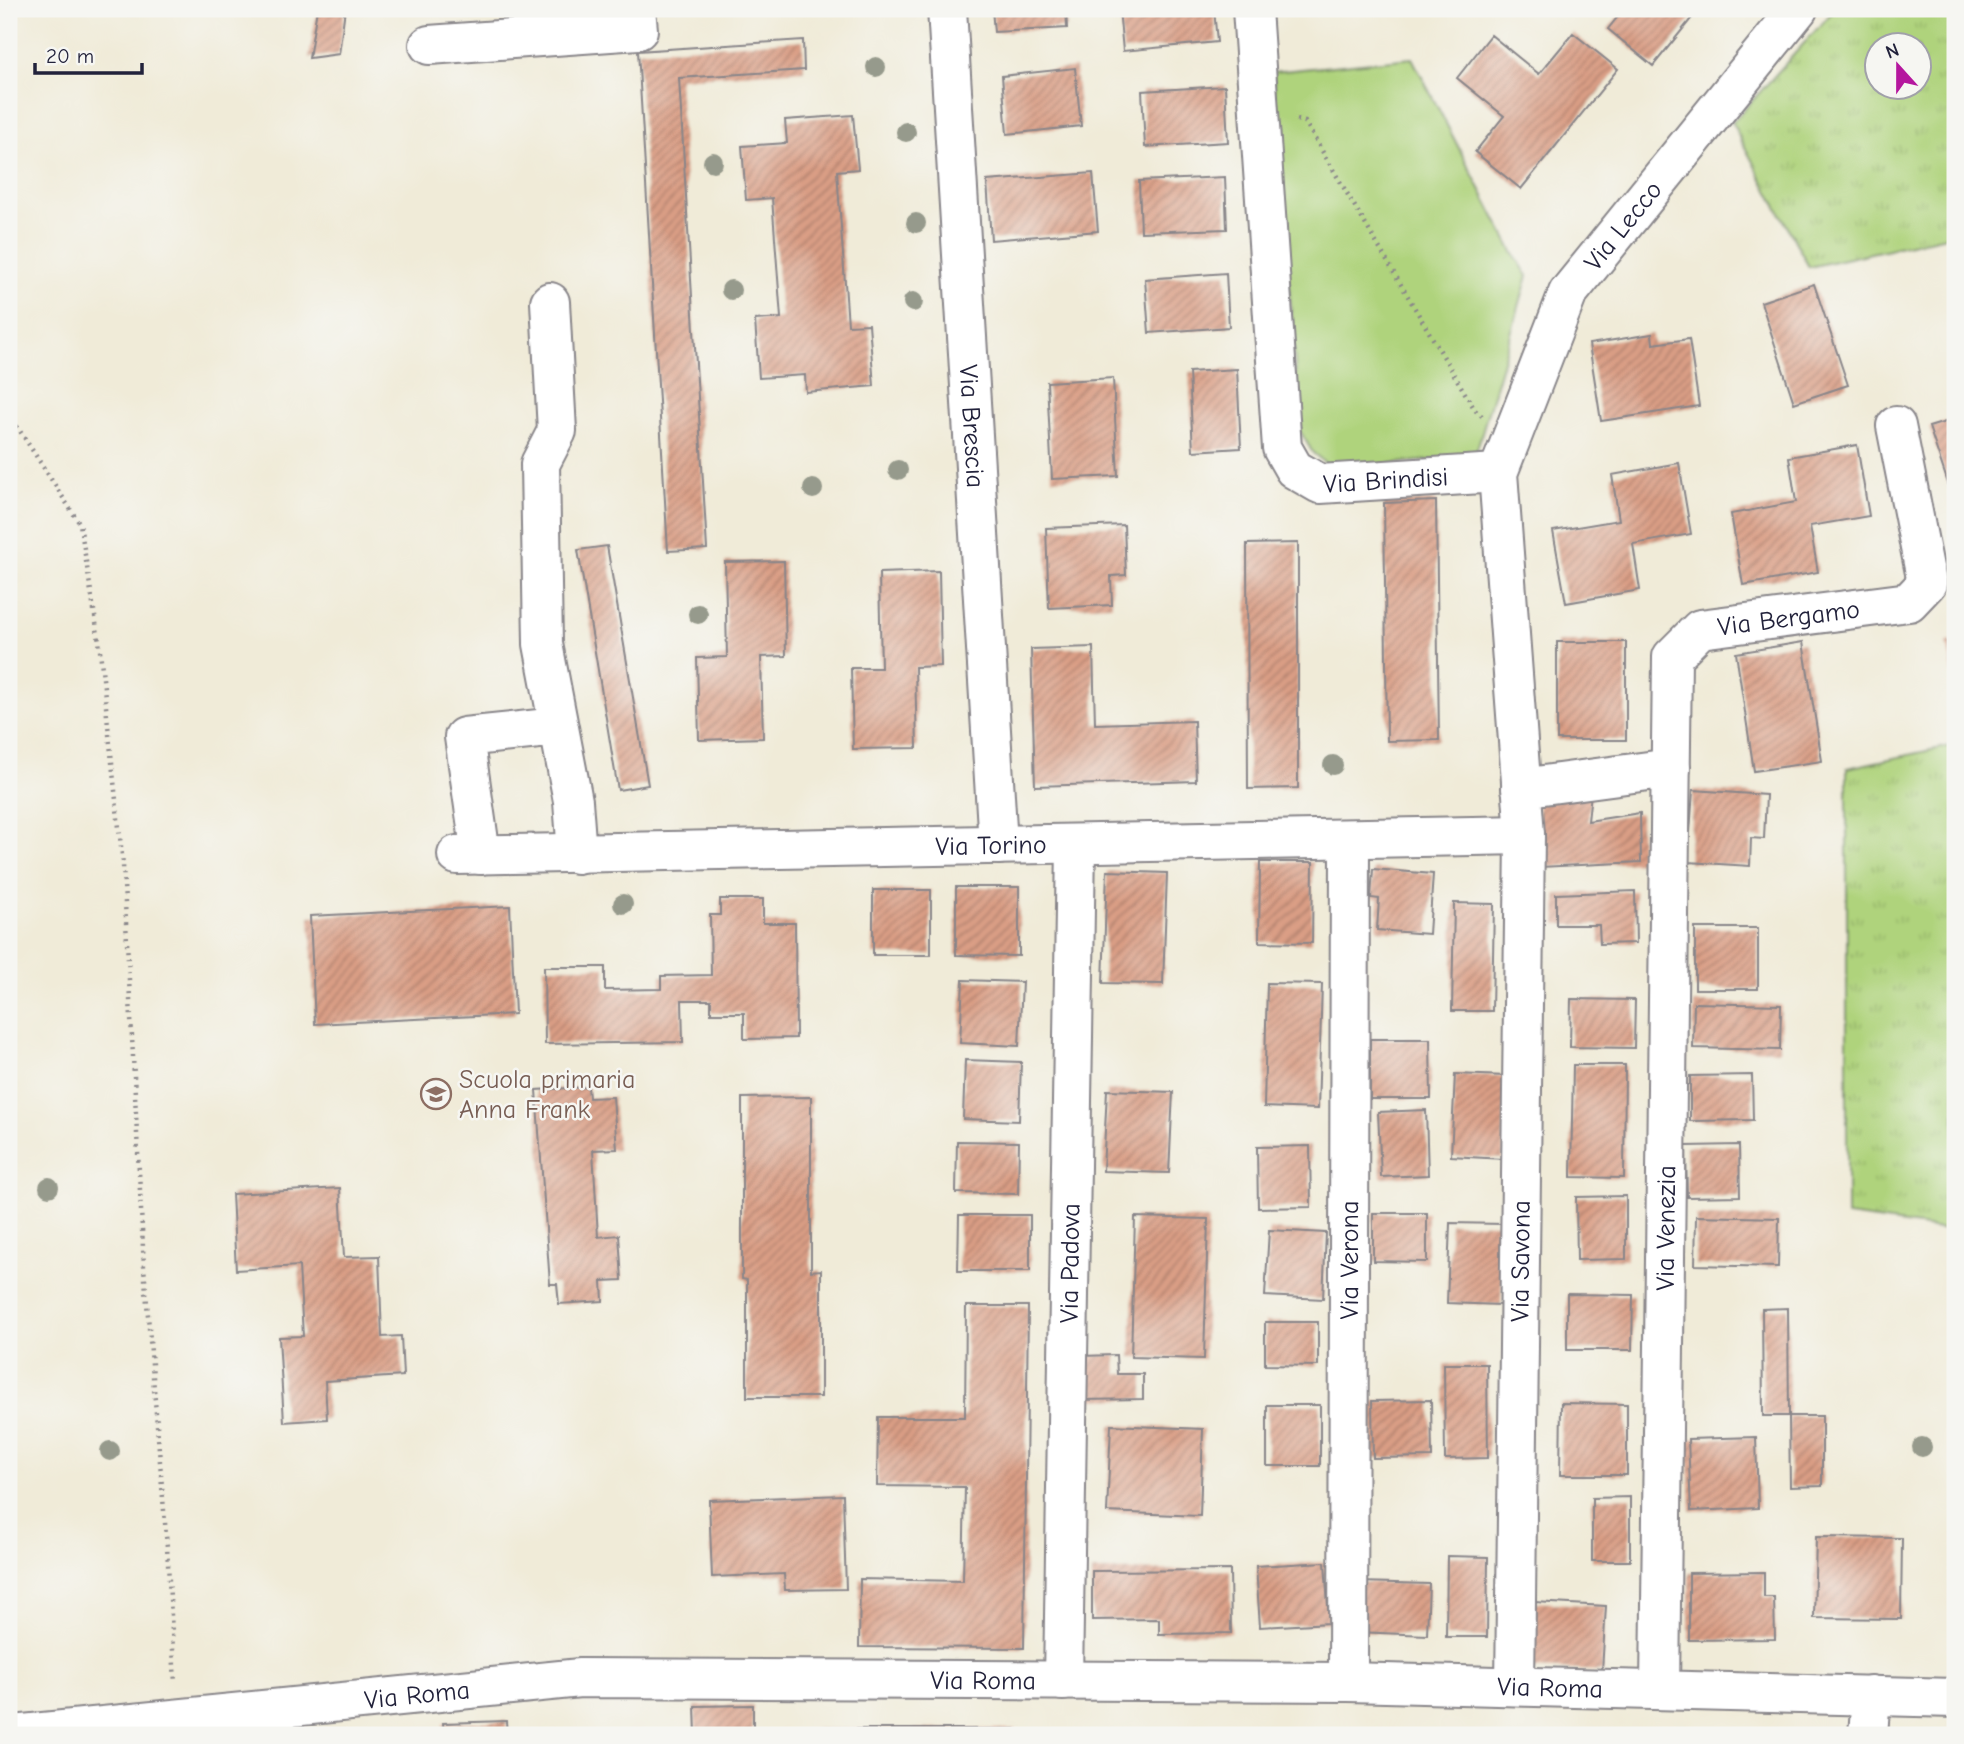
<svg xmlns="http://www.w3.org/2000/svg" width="1964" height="1744" viewBox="0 0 1964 1744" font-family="'Comic Neue',sans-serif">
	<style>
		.grass { fill: url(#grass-tufts); stroke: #687a5b; stroke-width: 2; fill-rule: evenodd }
		.park { fill: #afd37b; stroke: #687a5b; stroke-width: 2 }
		.building { fill: url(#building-hatch) }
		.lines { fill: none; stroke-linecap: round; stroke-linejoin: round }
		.minor-casing { stroke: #89868a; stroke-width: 42 }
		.path { stroke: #89868a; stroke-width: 4.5; stroke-dasharray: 2 5; stroke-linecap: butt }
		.minor { stroke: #fff; stroke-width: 38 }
		.tree { fill: #969a8c }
		.labels { text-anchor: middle; stroke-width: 5; stroke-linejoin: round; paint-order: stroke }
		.street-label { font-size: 26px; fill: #22223b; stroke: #f6f6f2 }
		.education-label { font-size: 26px; fill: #785e54; stroke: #f6f6f2; text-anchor: start }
	</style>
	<defs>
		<pattern id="grass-tufts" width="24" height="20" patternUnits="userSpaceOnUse" patternTransform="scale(1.75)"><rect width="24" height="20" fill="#afd37b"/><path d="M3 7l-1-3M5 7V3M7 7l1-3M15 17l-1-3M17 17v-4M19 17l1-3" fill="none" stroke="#96b56b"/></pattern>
		<pattern id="building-hatch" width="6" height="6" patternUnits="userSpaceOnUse" patternTransform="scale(1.75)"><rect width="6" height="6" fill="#da9e85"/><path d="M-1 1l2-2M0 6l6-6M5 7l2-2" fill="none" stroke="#b0806e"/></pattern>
	</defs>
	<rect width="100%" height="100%" fill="#f6f6f2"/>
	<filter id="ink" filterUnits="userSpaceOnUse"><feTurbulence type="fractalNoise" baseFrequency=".0143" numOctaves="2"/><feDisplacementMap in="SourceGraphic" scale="14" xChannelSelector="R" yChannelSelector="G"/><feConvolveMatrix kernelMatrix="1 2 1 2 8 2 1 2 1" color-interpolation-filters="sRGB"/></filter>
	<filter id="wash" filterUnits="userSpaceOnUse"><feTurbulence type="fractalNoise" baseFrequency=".00686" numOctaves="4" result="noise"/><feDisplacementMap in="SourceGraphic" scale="28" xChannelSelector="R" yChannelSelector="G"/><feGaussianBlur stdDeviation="1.57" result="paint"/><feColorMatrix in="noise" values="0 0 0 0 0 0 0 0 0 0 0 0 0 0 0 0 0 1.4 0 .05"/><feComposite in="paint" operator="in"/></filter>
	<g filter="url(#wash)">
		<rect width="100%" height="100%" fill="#f0ebd8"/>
		<path class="grass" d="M1835,9H1955V234L1809,267L1732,123ZM1876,46H1918V88H1876Z
			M1955,745V1231L1847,1216V768Z"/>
		<path class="park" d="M1412,58L1514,254L1528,276L1475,456L1333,469L1313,453L1300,431L1273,72Z"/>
		<g id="blocks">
			<path class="building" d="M317,9H345L339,54L309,58Z
				M992,9H1066L1067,28L994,32Z
				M1119,9H1214L1217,42L1123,51Z
				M1624,9H1699L1653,66L1608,29Z
				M1573,33L1618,69L1521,189L1475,152L1504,116L1457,78L1491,35L1539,74Z
				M803,40L804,70L679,78L707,549L668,551L638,51Z
				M1075,68L1081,126L1007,134L1002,76Z
				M1225,86L1228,142L1145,147L1142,91Z
				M853,115L858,169L837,171L848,325L869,324L874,386L806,392L805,375L759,378L755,320L781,318L772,198L746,200L742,146L787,143L785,120Z
				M1093,173L1098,231L991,240L987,181Z
				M1225,177L1227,229L1141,232L1139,181Z
				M1226,273L1229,327L1149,333L1145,279Z
				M1814,284L1848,385L1794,403L1761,302Z
				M1652,334L1653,344L1689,339L1699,406L1601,421L1589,344Z
				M1237,369L1241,448L1193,451L1189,372Z
				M1113,378L1118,476L1052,479L1047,382Z
				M1955,419V494L1952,495L1929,427Z
				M1857,445L1869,516L1810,526L1818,572L1743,585L1731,514L1796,502L1789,457Z
				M1679,463L1691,534L1633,544L1640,590L1566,603L1553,531L1619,520L1612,475Z
				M1436,501L1439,740L1387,741L1384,503Z
				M1124,525L1126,575L1111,576L1112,605L1049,608L1046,528Z
				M1298,543V788L1248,789L1247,544Z
				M607,546L648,785L618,790L578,550Z
				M784,561L786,656L761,657L763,738L699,740L697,658L727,657L725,562Z
				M939,571L941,666L915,667L917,748L853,749L851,668H881L879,573Z
				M1955,641V682H1954L1947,642Z
				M1557,642H1626V740H1557Z
				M1803,642L1822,761L1754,771L1736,653Z
				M1093,647L1095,724L1194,721L1196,781L1035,786L1031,649Z
				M1693,790L1766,795L1764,839L1751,838L1750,866L1688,862Z
				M1591,793L1588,821L1640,813L1641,862L1540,867L1538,802Z
				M1260,862H1313L1312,943L1259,942Z
				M1373,869L1433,874L1429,934L1377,930L1379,899L1371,898Z
				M1107,871L1167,873L1163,984L1103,983Z
				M956,887H1019V956L956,955Z
				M873,890H931V955H873Z
				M1635,891L1636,943L1600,944L1599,925H1556V894Z
				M720,899H763V923H795L796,1038L744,1039V1013H711V1000H682L683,1042L545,1044L544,967H605V990L661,989V976L711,975L710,915H720Z
				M1454,903L1494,904L1492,1011H1452Z
				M510,906L515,1014L315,1024L310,916Z
				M1695,928H1758V989H1695Z
				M963,980L1022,982L1019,1046L960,1043Z
				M1267,983L1322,984L1318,1109L1264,1107Z
				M1571,999L1635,1000L1634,1048L1570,1047Z
				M1694,1003L1781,1005L1780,1050L1693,1048Z
				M1370,1039H1430L1431,1099H1370Z
				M965,1060L1021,1062L1019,1121L963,1119Z
				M1573,1065H1625L1624,1178L1571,1177Z
				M1455,1074L1506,1076L1503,1159L1451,1156Z
				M1752,1075L1753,1120L1690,1121V1076Z
				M588,1087L589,1098L613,1097L617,1149L593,1150L598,1237L619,1235L622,1280L602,1281L603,1301L559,1304L557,1284H550L536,1090Z
				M1107,1090L1173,1092L1169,1173L1103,1171Z
				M811,1097V1271L821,1270V1397H747V1280L742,1279V1098Z
				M1426,1110L1428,1175L1381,1177L1378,1112Z
				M957,1141L1019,1142L1018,1194L956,1193Z
				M1739,1145L1740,1196L1687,1197L1686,1146Z
				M1310,1146L1311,1207L1258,1208L1257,1147Z
				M340,1188L344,1257L379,1256L382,1337L401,1336L403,1376L325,1381L327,1419L284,1422L279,1337L303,1336L299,1266L236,1270L232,1194Z
				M1626,1196V1259L1577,1260L1576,1197Z
				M1373,1213H1427V1262L1373,1261Z
				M959,1215H1030V1271H958Z
				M1696,1216L1779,1218L1778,1267L1695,1265Z
				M1135,1217L1208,1219L1204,1359L1131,1357Z
				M1450,1223L1504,1224L1501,1305L1447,1303Z
				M1269,1230L1326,1233L1323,1299L1265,1296Z
				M1567,1294L1633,1295L1632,1350H1567Z
				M966,1306H1028L1024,1648L859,1647L860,1579L963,1581L965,1487L877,1486L878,1417H965Z
				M1788,1308L1789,1416H1763L1762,1309Z
				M1265,1322H1318V1366L1265,1365Z
				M1116,1355L1117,1374H1143V1399L1080,1400V1356Z
				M1444,1364H1487L1488,1458L1445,1459Z
				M1431,1400L1432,1457L1373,1458L1372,1401Z
				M1561,1403L1627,1404V1475H1560Z
				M1267,1405H1320V1466H1267Z
				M1789,1416H1822V1486L1790,1487Z
				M1111,1425L1203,1429L1200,1516L1107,1512Z
				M1756,1437L1758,1508L1691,1511L1688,1439Z
				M843,1495L846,1589L785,1590L784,1574L712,1577L709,1500Z
				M1630,1497V1561H1592V1498Z
				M1816,1537L1902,1538L1901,1619L1814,1618Z
				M1447,1556L1488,1557L1487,1637H1446Z
				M1325,1562L1329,1623L1260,1627L1256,1566Z
				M1230,1570L1231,1633L1159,1634V1619L1092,1620V1571Z
				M1764,1572V1597H1774L1775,1639L1689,1640V1573Z
				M1360,1582L1429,1584L1427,1635L1357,1632Z
				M1534,1602L1606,1606L1602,1671L1531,1668Z
				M753,1705V1735H696L695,1706Z
				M506,1721L507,1735H444L443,1723Z
				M812,1729H1015V1735H812Z"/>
		</g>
	</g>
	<g filter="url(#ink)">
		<use href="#blocks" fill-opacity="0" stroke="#89868a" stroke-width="2"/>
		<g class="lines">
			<g class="minor-casing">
				<g id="minor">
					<path id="s1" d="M947,9L998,845"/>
					<path id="s2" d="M1252,9L1282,448L1294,469L1320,484L1498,473"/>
					<path d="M429,45L638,30L636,9"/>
					<path d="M550,302L557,431L540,464L543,644L573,801L577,854"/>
					<path d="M1521,788L1671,768"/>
					<path id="s3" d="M457,855L1525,835"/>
					<path d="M481,855L464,737L558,727"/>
					<path id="s4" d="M1063,1681L1076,844"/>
					<path id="s5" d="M1348,1682L1350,839"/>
					<path id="s6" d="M1515,1686L1525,835L1498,473L1568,293L1798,9"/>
					<path id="s7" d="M1660,1690L1672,657L1700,629L1909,602L1927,583L1896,426"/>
					<path id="s8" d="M13,1735L580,1678L1348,1682L1955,1698"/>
					<path d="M1868,1735L1871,1695"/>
				</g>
			</g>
			<path class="path" d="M1297,120L1305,122L1475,410L1482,416
				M9,414L80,524L99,641L123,865L144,1267L167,1547L175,1683"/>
			<use href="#minor" class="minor"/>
		</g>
		<g class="tree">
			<circle cx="876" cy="67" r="10"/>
			<circle cx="906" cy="132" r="10"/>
			<circle cx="713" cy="162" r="10"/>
			<circle cx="916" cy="223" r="10"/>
			<circle cx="731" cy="290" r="10"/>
			<circle cx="913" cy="302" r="10"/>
			<circle cx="898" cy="470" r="10"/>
			<circle cx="813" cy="489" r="10"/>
			<circle cx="698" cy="614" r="10"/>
			<circle cx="1333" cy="765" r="10"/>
			<circle cx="623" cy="904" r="10"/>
			<circle cx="49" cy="1187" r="10"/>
			<circle cx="1922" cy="1447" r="10"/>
			<circle cx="110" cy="1451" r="10"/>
		</g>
	</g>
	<defs>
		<g id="school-ring" transform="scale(1.575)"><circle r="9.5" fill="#f6f6f2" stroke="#8d6e63" stroke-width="1.5"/><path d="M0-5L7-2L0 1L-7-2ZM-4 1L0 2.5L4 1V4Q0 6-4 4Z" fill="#8d6e63"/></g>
	</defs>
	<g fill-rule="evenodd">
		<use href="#school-ring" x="436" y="1094"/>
	</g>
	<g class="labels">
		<g class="street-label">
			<text dy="9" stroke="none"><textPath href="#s6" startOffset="1494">Via Lecco</textPath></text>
			<text dy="9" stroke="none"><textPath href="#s1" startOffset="418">Via Brescia</textPath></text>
			<text dy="9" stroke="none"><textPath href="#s2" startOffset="560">Via Brindisi</textPath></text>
			<text dy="9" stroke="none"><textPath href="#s7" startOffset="1162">Via Bergamo</textPath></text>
			<text dy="9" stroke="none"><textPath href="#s3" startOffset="534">Via Torino</textPath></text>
			<text dy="9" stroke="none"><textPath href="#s7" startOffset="462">Via Venezia</textPath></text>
			<text dy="9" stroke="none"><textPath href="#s5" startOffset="422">Via Verona</textPath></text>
			<text dy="9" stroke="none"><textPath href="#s6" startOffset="425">Via Savona</textPath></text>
			<text dy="9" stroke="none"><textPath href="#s4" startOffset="418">Via Padova</textPath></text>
			<text dy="9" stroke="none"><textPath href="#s8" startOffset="973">Via Roma</textPath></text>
			<text dy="9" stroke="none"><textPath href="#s8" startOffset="1540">Via Roma</textPath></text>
			<text dy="9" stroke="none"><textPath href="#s8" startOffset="406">Via Roma</textPath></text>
		</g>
		<g class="education-label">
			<text x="459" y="1088">Scuola primaria<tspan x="459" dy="30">Anna Frank</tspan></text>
		</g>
	</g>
	<rect width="1964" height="1744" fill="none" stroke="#f6f6f2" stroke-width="35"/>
	<g transform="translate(1898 66) rotate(339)"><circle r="33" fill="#f6f6f2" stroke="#a1a1a9" stroke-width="2"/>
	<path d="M0-5L12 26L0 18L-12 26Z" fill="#b5179e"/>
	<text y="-10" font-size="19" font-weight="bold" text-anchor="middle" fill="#22223b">N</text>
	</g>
	<path d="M35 63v10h107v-10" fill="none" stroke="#22223b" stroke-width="3.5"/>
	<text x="46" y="63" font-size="21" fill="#22223b" stroke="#f6f6f2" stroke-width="5" paint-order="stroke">20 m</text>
</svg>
